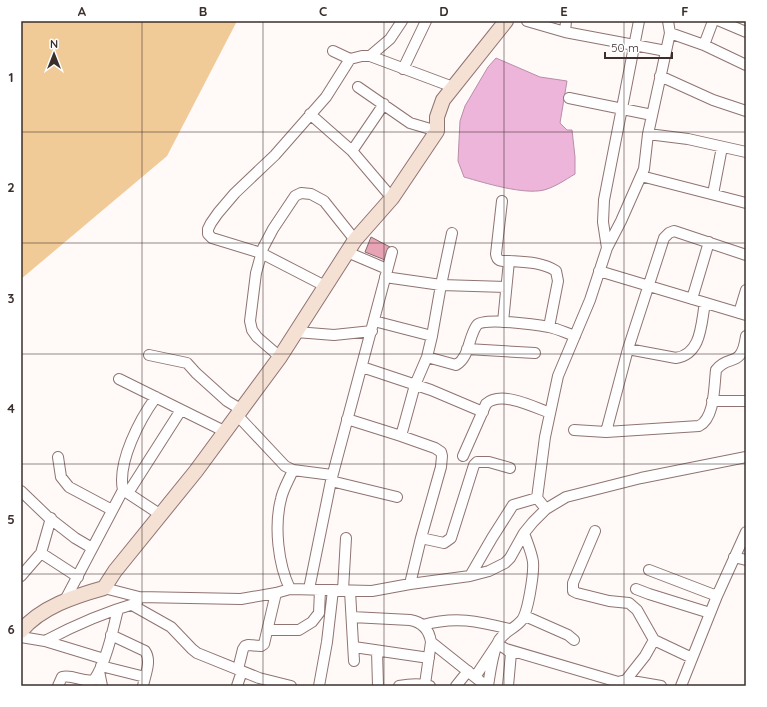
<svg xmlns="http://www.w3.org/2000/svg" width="767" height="707" viewBox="0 0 767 707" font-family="Quicksand,sans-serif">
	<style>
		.green { fill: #f0ca97 }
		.water { fill: #eeb5db; stroke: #b88da7 }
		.building { fill: #e8a4b5; stroke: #82686e }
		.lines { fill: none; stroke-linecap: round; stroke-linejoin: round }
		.street-casing { stroke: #8f7471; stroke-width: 12 }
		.secondary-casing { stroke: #8f7471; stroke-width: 16 }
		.street { stroke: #fff; stroke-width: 10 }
		.secondary { stroke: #f5e0d4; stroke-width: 14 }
		.grid { fill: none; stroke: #3b2f2d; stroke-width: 1; stroke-opacity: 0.55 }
		.neatline { fill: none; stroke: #3b2f2d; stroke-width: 1.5 }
		.grid-label { font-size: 13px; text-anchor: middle; font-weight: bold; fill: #3b2f2d }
	</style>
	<rect width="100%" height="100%" fill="#fff9f8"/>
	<path class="green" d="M21,21H237L167,156L21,279Z"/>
	<path class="water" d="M496,58L540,77L567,81L560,123L567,130H572L575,157V174C565,180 555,187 544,190C524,195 485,183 464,177L458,161L460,121L465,106L488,67Z"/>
	<path class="building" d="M371,237L390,247L385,260L365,252Z"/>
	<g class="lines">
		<g class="street-casing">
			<path id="street" d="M527,21L565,32L666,51
				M720,21L746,32
				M565,32L566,21
				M670,33L704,45L746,65
				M704,45L713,21
				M333,51L350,59L362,56H370L453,87
				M370,56L390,39L402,21
				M403,69L426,21
				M660,76L713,100L746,111
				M358,87L410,123L437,131
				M569,98L652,115
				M310,114L352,151L392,198
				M648,134L688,139L746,152
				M352,151L384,104
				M641,176L746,203
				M713,194L722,147
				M502,201L496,254C497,262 502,261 509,261L503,322
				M607,248L603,222L604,200L639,21
				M347,252L387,269
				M509,261C525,262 542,262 556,271L558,281L549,327
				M599,271L746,315
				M385,277L441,285L506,287
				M325,286L261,253L212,238L208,234V229L211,223L218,213L235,193L275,155L326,97L350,59
				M692,299L709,242
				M739,313L746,290
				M374,321L432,336
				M296,332L334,335L372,331
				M467,349L535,353
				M628,349L676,358C702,354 701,323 705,303
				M149,355L187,363L196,373L227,401L242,410
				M280,357L257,337L252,330L250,321L256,273L263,248L273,229L295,196L301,193L311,194L324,201L355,240
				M427,357L456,365C470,357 468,337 477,325C483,317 538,325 549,327C558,329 566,333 575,336
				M362,367L431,390L483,412
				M119,379L226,432
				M712,401H746
				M238,416L285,466L293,470L332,475
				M347,419L401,436L435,448L441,452L442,456L441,467L421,538L410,584
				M574,430L606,432L699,426C715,418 714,386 716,370C729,353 741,370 746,336
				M606,432L628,349L664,238L669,233L674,231L746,255
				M401,436L415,385L427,357L432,336L441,285L452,233
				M463,456L486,404C501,390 534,407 550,413
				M58,457L61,477L69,487L112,510
				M331,481L397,497
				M123,490C117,462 140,419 156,397
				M21,491L48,517L75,538L92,548
				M128,493L181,410
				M546,509L537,498L545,437L558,376L590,300L607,248L621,221L644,169L648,134L670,33L668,21
				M595,531L573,583V591L577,593L609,601L629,603L637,610L654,640
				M421,538L444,543L451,538L474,465L477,462H489L510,468
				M41,553L78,577
				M734,557L746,560
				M649,570L717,596
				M21,576L41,553L51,518
				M470,576L492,538L513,505L537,498
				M104,588L139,597L241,599L276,593L290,589L372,591L410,584L470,576L489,571L505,563L510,558L524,533L533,522L546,509L566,497L641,478L746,457
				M290,589C278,564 274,526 281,499C283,489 289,480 293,470
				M309,589L331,481L392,252
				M636,589L649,594L710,613
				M343,590L346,538
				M350,591L354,661
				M64,602L123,490L161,515
				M132,605L171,627L192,649L197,653L259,678L291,686
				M525,616L568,635L574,640
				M352,617L410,620C422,622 429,629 431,642L425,684
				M423,625C455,616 478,621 509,629
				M268,630H299L312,622L319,613L320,590
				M111,635L145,651C152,661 145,675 143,686
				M21,637L45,641L104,659
				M45,641C75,625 105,612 137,603
				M431,642L480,681
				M354,647L429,658
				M506,649L608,679L618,682L626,680L661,686
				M377,651L378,686
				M101,666L145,677
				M238,669L243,649L245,646L248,645L261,646L264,644L276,593
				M99,671L102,686
				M475,677L497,644L506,649L511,653L508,686
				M626,680L645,656L654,640L692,658
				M58,686L62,677C73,674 83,683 94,680C106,663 113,630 118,609
				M237,686L242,671
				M319,686L327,642L333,590
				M399,686C409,684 420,683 430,686
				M456,686L468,671
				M488,686C490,673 492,657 497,644C502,632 513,630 521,621C528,614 534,573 533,562C532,553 527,542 524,533
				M681,686L717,596L746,532"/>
		</g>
		<g class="secondary-casing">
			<path id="secondary" d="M21,631C41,607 75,596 104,588L115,571L196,471L280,357L355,240L392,198L437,131V117L443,100L506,21"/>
		</g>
		<use href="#street" class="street"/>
		<use href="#secondary" class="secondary"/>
	</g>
	<path class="grid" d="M142,21V686M263,21V686M384,21V686M504,21V686M624,21V686M21,132H746M21,243H746M21,354H746M21,464H746M21,574H746"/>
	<rect width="767" height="707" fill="none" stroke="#ffffff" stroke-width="44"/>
	<g transform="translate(54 54)" stroke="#ffffff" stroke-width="3" paint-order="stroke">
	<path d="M0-3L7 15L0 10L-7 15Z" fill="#3b2f2d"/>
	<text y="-6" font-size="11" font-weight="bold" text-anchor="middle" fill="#3b2f2d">N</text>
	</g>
	<path d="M605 52v6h67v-6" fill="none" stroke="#3b2f2d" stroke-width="2"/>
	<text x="611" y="52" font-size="12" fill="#3b2f2d" stroke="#ffffff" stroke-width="3" paint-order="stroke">50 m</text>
	<rect x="22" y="22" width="723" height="663" class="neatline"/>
	<g class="grid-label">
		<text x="82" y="16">A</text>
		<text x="203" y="16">B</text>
		<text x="323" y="16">C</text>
		<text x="444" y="16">D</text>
		<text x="564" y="16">E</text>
		<text x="685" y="16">F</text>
		<text x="11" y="82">1</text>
		<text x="11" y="192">2</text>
		<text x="11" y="303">3</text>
		<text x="11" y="413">4</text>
		<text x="11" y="524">5</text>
		<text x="11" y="634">6</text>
	</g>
</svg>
